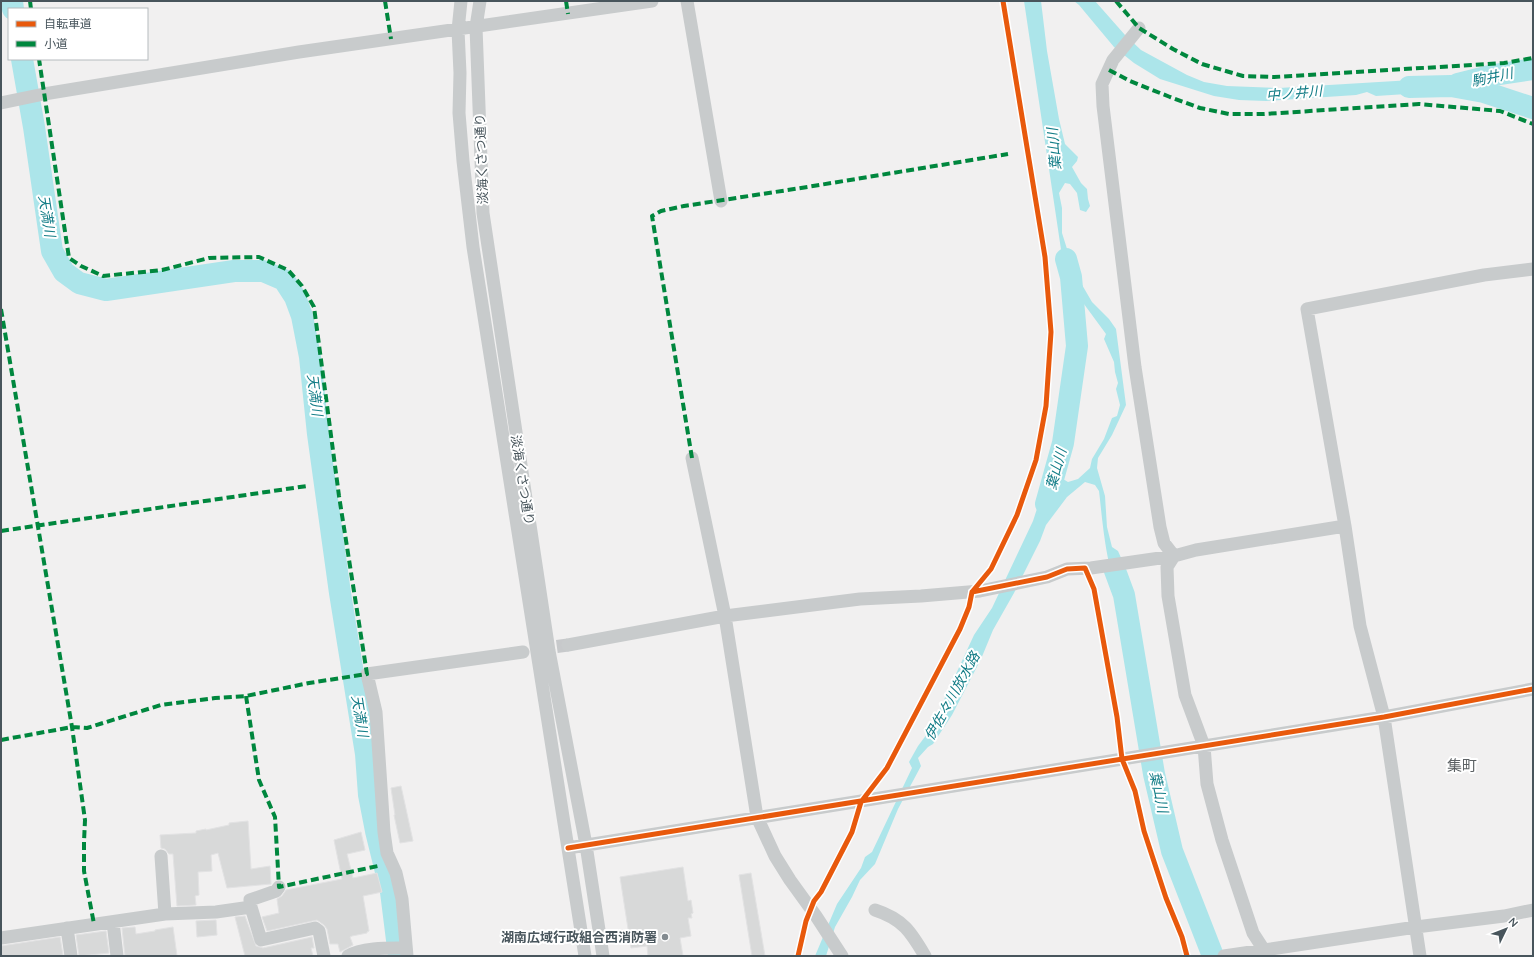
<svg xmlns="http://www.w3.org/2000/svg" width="1534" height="957" viewBox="0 0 1534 957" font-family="Quicksand,'Noto Sans JP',sans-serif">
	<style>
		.water { fill: #ace5ea }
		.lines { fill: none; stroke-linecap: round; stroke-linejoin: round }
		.river { stroke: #ace5ea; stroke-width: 22 }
		.building { fill: #d8d9d9; stroke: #e2e2e3 }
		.minor-tunnel { stroke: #c7c9cb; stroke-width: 13; stroke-dasharray: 13 6; stroke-linecap: butt }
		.minor { stroke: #c8cbcc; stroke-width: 13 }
		.quiet { stroke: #00873e; stroke-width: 4; stroke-dasharray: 8 4; stroke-linecap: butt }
		.cycleway-casing { stroke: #fff; stroke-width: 8 }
		.cycleway { stroke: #e8590c; stroke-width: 5 }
		.poi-dot { fill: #838b90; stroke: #fff; stroke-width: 1.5 }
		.labels { text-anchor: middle; stroke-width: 4; stroke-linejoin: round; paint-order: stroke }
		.street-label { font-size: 13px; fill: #48555c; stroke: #fff }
		.poi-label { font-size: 13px; font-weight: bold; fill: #48555c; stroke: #fff; text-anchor: end }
		.water-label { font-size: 14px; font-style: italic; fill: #137d87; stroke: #fff }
		.quarter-label { font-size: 15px; fill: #5c6164; stroke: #fff }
	</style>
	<rect width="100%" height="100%" fill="#f1f0f0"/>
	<path class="water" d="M1024,1H1041L1047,51L1059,119L1065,144L1078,157L1077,161L1072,167L1081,183L1087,189L1088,199L1090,206L1086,212L1080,210L1077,193L1070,184L1065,183L1059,193L1062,208V233L1074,271L1092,302L1109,319L1116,329L1126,405L1112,435L1098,458L1097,468L1105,496L1107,527L1112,547L1118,551L1125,567L1124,589L1128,599C1126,598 1122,596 1121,594C1106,575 1102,515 1099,491L1095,485L1085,482L1067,497L1046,525L1040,541L1014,593L993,630L981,659L952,715L933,744L928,747L918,758L921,766L898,809L875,864L860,880L852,897L835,927L826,956H815L837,904L861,868L865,857L872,852L912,768L909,762L918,746L930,730L974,635L992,608L1033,521L1047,478L1063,479L1068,482L1078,479L1090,468L1092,459L1104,439L1112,418L1117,416L1120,405L1116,389L1118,383L1115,372L1114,362L1104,339L1106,334L1081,300L1076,291L1069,287L1066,283Z
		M1074,1H1095L1125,35L1141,50L1187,75L1204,82L1227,86L1279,88L1462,77L1422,93L1376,96L1367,92L1356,95L1266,101L1239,100L1214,96L1160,79L1134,63L1114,47L1079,5Z"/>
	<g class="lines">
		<path class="river" d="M12,1L13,9
			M22,59L34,127L52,251L64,272L79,283L106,290L234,271H263L284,280L295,297L302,316L310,357L318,434L340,593L366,754L369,795L376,831L391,892L399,956
			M1458,84L1494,75L1533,69
			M1409,87L1451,86L1484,92L1533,108
			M1049,502L1046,504L1063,443L1077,346L1071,277L1066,259
			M1114,568L1124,595L1154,774L1172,851L1213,956"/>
	</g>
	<path class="building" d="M401,786L413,841L400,843L394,815H395L391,788Z
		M248,821L251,869L270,866L271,884L227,888L218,853L211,855L212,871L198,872L199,895L195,896L196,905L177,906L173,854H169L165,849L161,848L160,835L196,833V831L206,829V830L229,825V823Z
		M361,832L365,850L347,854L353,878L377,873L382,892L363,896L369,931L367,932V933L352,936L350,937L353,945L340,952L338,944H330L327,929L324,925L317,920L267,931L262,917L279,913L277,899L282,896L286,890L342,879L334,840Z
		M683,867L688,901L691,900L693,913L691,914L692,918H688L691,936L680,938L683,956H648L647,946L631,948L620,877Z
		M751,873L765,956H752L739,875Z
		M245,916L256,946L263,948L312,937L314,948H311L313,956H245L235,917Z
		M216,920L217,935L197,937L196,921Z
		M135,927L136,934L155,931V930L173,927L177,956H125L122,928Z
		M106,931L109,953L79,956L76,935Z
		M60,937L63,955L57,956H1V946Z"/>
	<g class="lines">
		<path class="minor-tunnel" d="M538,649L568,645"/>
		<path class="minor" d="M461,1L458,30L460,73L459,113L463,161L473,247L585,956
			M480,1L476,27L483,213L549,651L586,845L603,956
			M687,1L721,201
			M1139,28L1113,60L1102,84L1103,106L1135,367L1160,527L1164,543L1174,556
			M1,103L44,94L299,52L652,1
			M692,458L725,616L757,817L775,856L790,880L816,916L842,956
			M1174,556L1167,567L1168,596L1185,695L1204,746L1207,784L1222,840L1253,933L1264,950L1266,956
			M568,645L725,616L860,599L921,596L980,591L1047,577L1067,569L1091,568L1174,556L1196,550L1345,526
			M568,848L1384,717L1533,689
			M161,856L165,914
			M251,907L250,900L276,891L279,887
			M875,910C903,919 911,932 925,956
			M113,922L117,956
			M67,928L71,956
			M1,938L165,914L216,912L251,907L261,940L315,928L319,931L324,956
			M348,956C362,947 390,948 406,948
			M407,956L402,899L396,873L387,853L384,832L376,712L367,674L523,652
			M1224,956L1416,927L1504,916L1533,910
			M1420,956L1384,717L1360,626L1345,526L1307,309L1484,275L1533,269"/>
		<path class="quiet" d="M30,1L31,9
			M385,1L391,39
			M566,1L568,14
			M1116,1L1139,28L1173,49L1202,64L1243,76L1274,77L1504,63L1533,58
			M1109,70L1130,81L1170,97L1200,108L1229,114H1264L1419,104L1500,111L1533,124
			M1,309L72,727L85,820L84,842V871L94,924
			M692,458L652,216L661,211L684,206L801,188L1008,154
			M1,531L307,486
			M246,696L259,780L275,817L279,887L378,866
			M1,740L72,727L87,728L161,705L215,698L246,696L309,683L367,674L339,496L314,307L302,286L288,270L259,257L209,258L162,270L103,276L81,266L69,258L39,59"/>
		<g class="cycleway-casing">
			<path id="cycleway" d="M972,592L1047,577L1067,569L1085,568L1094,589L1117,717L1122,759L1135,791L1144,831L1166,898L1182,937L1187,956
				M568,848L1384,717L1533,689
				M798,956L806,921L814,901L821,892L852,832L861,802L887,768L960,629L969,607L972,592L991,569L1017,515L1036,460L1046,406L1051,332L1045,257L1003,1"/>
		</g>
		<use href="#cycleway" class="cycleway"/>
	</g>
	<circle class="poi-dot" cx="665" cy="937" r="4"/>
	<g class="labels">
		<g class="street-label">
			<text transform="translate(481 159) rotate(-92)" y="5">淡海くさつ通り</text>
			<text transform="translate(523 480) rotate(81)" y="5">淡海くさつ通り</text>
		</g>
		<g class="poi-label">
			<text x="657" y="942">湖南広域行政組合西消防署</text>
		</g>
		<g class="water-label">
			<text transform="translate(1492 77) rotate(-12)" y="5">駒井川</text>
			<text transform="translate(1294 93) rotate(-5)" y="5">中ノ井川</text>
			<text transform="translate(1054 149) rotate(-95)" y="5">葉山川</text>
			<text transform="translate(47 216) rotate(81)" y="5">天満川</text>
			<text transform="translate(315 395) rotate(83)" y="5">天満川</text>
			<text transform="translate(1056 469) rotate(-75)" y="5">葉山川</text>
			<text transform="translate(952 696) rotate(-61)" y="5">伊佐々川放水路</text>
			<text transform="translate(360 716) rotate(81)" y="5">天満川</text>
			<text transform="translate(1159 792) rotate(78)" y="5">葉山川</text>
		</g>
		<g class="quarter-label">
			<text x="1462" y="771">集町</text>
		</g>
	</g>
	<rect width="1534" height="957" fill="none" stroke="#48555c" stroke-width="4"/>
	<rect x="8" y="8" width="140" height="52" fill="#ffffff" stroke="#b6bbbe"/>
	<rect x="16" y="21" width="20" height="6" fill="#e8590c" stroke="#b6bbbe"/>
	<text x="44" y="28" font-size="12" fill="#48555c">自転車道</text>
	<rect x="16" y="41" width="20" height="6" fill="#00873e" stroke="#b6bbbe"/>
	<text x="44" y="48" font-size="12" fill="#48555c">小道</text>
	<g transform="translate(1506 929) rotate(47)" stroke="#ffffff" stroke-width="3" paint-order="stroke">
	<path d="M0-3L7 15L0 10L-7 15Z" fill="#48555c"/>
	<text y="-6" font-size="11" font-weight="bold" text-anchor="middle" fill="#48555c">N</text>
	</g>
</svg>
